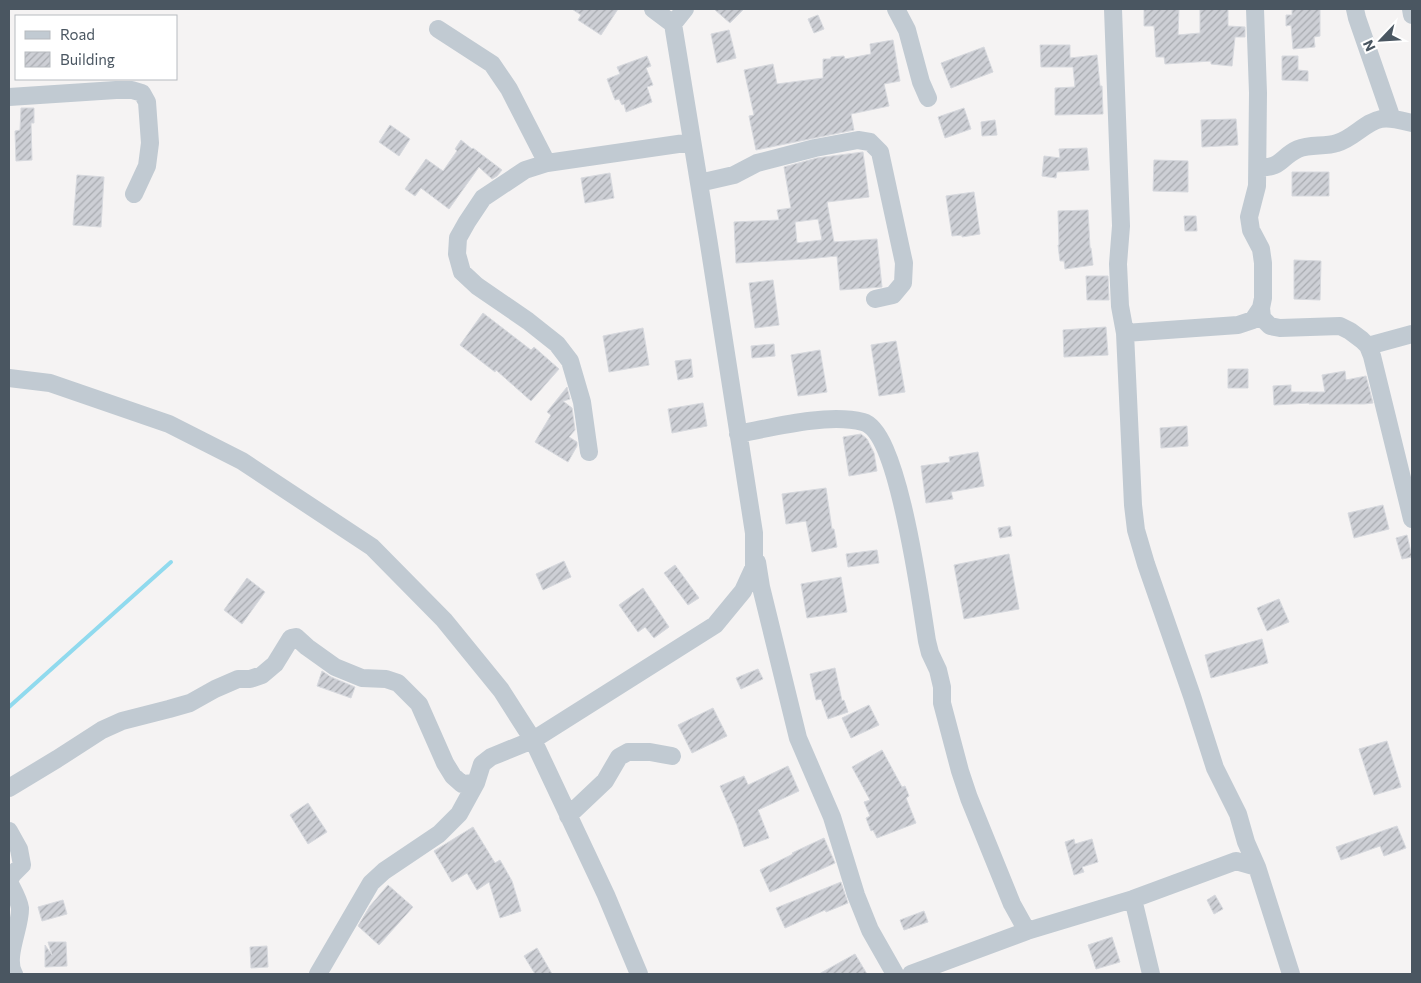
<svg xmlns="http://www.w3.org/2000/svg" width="1421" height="983" viewBox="0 0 1421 983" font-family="Commissioner,sans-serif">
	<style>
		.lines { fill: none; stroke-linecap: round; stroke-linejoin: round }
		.stream { stroke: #90daee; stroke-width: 4 }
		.building { fill: url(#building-hatch); stroke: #d7d9de; fill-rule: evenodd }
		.minor { stroke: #c1cad2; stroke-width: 18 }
	</style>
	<defs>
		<pattern id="building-hatch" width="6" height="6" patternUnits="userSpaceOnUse" patternTransform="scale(1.25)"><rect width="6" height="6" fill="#cdcfd5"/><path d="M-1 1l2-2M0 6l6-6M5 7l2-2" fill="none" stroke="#a8abb0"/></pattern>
	</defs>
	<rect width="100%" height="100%" fill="#f5f3f3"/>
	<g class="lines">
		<path class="stream" d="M9,707L171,562"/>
	</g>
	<path class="building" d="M572,9H618L601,35L578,20L581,15Z
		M714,9H744L730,23Z
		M1144,9H1179L1178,35L1200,33V9H1228V26L1245,27V37H1235L1232,66L1211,64V61L1165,64L1164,57H1156L1154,26H1144Z
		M1292,9H1320V36L1314,37L1315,47L1293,49L1291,25L1286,26V15H1292Z
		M818,15L824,29L814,33L808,19Z
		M729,30L736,58L717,63L711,34Z
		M893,40L900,81L884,84L889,106L851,114L854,130L756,150L749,116L754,115L744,70L773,64L777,84L823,78V59H831V57L844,56L845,59L871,54L870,44Z
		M1040,45H1070V58L1097,55L1100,86H1102L1103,114L1055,115V88L1075,87L1073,67H1041Z
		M984,47L993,72L951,88L941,63Z
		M647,56L651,66L646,68L653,85L647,87L652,102L626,112L624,104L622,105L619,99L615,100L607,79L620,74L617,67Z
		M1282,56H1298V70L1308,71V81L1282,80Z
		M21,108H34V123H31L32,160L16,161L15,131L20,130Z
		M964,108L971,129L945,138L938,117Z
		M1236,119L1238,145L1202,147L1201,120Z
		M995,120L997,135L982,136L981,122Z
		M390,125L410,139L399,156L379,142Z
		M461,140L472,149L473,148L502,170L497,176L492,179L479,167L449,209L421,188L415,196L405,189L426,159L443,171L457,151L455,149Z
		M1087,148L1089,170L1057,172L1056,178L1042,176L1044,156L1060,158L1059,149Z
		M863,152L869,197L827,202L834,242L877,239L882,287L840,290L837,256L806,259L736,263L734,222L779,220L777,210L791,208L784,167L817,158ZM818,219L822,240L797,243L795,222Z
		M1154,160L1188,161V192L1153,191Z
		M1292,172H1329V196H1292Z
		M610,173L614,198L585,203L581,178Z
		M77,175L104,177L101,227L73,225Z
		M974,192L980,234L962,237V235L952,236L946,196Z
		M1088,210L1090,248H1091L1093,265L1065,269L1064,261H1060L1058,245H1059L1058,211Z
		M1184,216H1196L1197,231H1185Z
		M1294,260L1321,261L1320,300L1294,299Z
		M1086,276H1108L1109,300H1087Z
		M773,280L779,325L755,328L749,283Z
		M483,313L531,350L534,347L559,369L531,401L496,370L495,372L460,345Z
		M1106,327L1108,355L1064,357L1063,330Z
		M643,328L649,365L609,372L603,336Z
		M896,341L905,392L879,396L871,345Z
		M774,344L775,356L752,358L751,346Z
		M820,350L827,392L798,396L791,355Z
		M691,359L693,377L678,380L675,361Z
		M1228,369H1248V388H1228Z
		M1345,371L1346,380L1366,376L1373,403L1364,404H1309V403L1274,405L1273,386L1291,385V392H1325L1322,375Z
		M567,387L570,399L563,401L572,408L575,430L569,437L577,442V446L568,462L535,442L551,415L547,412Z
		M703,403L707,426L672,433L668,409Z
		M1187,426L1188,446L1161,448L1160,428Z
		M861,434L867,439L874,453L877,471L849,476L843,437Z
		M978,452L984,486L951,492L953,499L926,503L921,466L950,462L949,457Z
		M826,488L832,529H834L837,547L812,552L806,521L786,524L782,494Z
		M1383,505L1389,529L1354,538L1348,513Z
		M1010,526L1012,536L1000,538L998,528Z
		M1407,535L1412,557L1402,559L1396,538Z
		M877,550L879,563L848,567L846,554Z
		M1009,554L1019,609L964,619L954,565Z
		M564,561L571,577L543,590L536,574Z
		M675,565L699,598L688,605L664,573Z
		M841,577L847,612L807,618L801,584Z
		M247,578L265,592L242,624L224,610Z
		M643,588L669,627L654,638L645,627L638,632L619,605Z
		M1279,599L1289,622L1267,631L1257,608Z
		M1262,639L1268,663L1211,678L1205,655Z
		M835,668L842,701L844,700L848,712L828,719L821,699L816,700L810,674Z
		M758,669L763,679L741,689L736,678Z
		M322,671L331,677L355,687L351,698L317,686Z
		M869,705L879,725L851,738L842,718Z
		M713,708L727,736L692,753L678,725Z
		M1387,741L1401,787L1374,795L1359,749Z
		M882,750L902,787L905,786L909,796L906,798L916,823L877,838L873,830L871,831L866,818L870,816L864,802L870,800L852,767Z
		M788,766L799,791L758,810L769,838L744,847L737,825L720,786L744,776L748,785Z
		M308,803L327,832L308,844L290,815Z
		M1397,826L1406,848L1384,856L1380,846L1341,860L1336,847Z
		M473,827L495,863L500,860L512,881L521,911L500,918L489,882L477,890L467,873L452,882L434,851Z
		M824,838L835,863L770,892L760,870L793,854L792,853Z
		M1074,839L1075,844L1092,839L1098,862L1082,867L1084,872L1074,875L1065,842Z
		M841,882L848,903L826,912L825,910L785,928L776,908Z
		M388,885L413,907L379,945L358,926L370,906Z
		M1215,895L1223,909L1214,914L1207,900Z
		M63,900L67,914L42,921L38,907Z
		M924,911L928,922L904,930L900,920Z
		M1112,937L1120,962L1096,969L1088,945Z
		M48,942H66L67,966L45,967V945L52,955Z
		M267,946L268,967L251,968L250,947Z
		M537,948L552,974H535L524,956Z
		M855,954L867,974H819Z"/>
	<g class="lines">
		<path class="minor" d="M653,9L673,24
			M896,9L907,30L921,82L928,98
			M1113,9L1121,226L1118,264L1120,306L1125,333L1133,505L1136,530L1146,564L1192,696L1215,768L1238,814L1246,842L1257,867L1291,974
			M1355,9L1357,18L1392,119
			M1411,9L1412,15
			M438,29L492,64L509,89L547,163
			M9,97L116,90H132L142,93L147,102L150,143L147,166L134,194
			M1258,167C1282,169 1280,157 1298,149C1310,144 1325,147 1337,143C1353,139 1365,122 1381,119C1391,117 1403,121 1412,123
			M699,183L734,175L757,163L815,148L858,140L870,142L880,152L904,263L903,283L893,295L875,299
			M1261,308L1262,318L1270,326L1280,328L1340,326L1350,331L1362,340L1368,346L1372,356L1412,519
			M1125,333L1238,325L1253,320L1261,308L1263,298V263L1261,249L1251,230L1249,217L1257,186L1258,93L1255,9
			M1368,346L1412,334
			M9,378L50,383L169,424L242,461L372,547L444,620L501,690L533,740L606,895L639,974
			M738,434C774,427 828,413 863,422C899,431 921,605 927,641L930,653L938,670L942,687V703L960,771L969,798L1012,904L1027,931
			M589,452L582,402L570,361L557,344L528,321L477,286L462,272L457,254L458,238L467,222L483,198L525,170L547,163L692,142
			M757,562L761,587L798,738L832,817L856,895L870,930L895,974
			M9,788L57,759L102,730L122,721L169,709L190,703L215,689L238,679H250L262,675L275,664L291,638L296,637L307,647L335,667L362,678L386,679L398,683L419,704L445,763L453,776L462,784L476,783
			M568,816L605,781L619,757L628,752H650L672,756
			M9,831L19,849L22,865L12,875L9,882C13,890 19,900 20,908C21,926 4,958 14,974
			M1133,899L1151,974
			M318,974L371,883L384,871L439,834L459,814L476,783L482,764L491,757L533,740L715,625L743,591L754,567V533L708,238L673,24L685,9
			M911,974L1027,931L1133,899L1236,861L1257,867"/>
	</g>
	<rect width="1421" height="983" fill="none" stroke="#4a5661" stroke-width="20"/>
	<rect x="15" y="15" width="162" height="65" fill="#ffffff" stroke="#b7bbc0"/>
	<rect x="25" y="31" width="25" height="8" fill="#c1cad2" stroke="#b7bbc0"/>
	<text x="60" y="40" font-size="15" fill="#4a5661">Road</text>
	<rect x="25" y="52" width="25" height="15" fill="url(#building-hatch)" stroke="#b7bbc0"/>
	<text x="60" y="65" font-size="15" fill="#4a5661">Building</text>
	<g transform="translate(1381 40) rotate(245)" stroke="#ffffff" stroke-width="4" paint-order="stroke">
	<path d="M0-4L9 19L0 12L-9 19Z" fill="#4a5661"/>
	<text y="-8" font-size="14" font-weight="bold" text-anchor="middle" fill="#4a5661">N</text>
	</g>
</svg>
